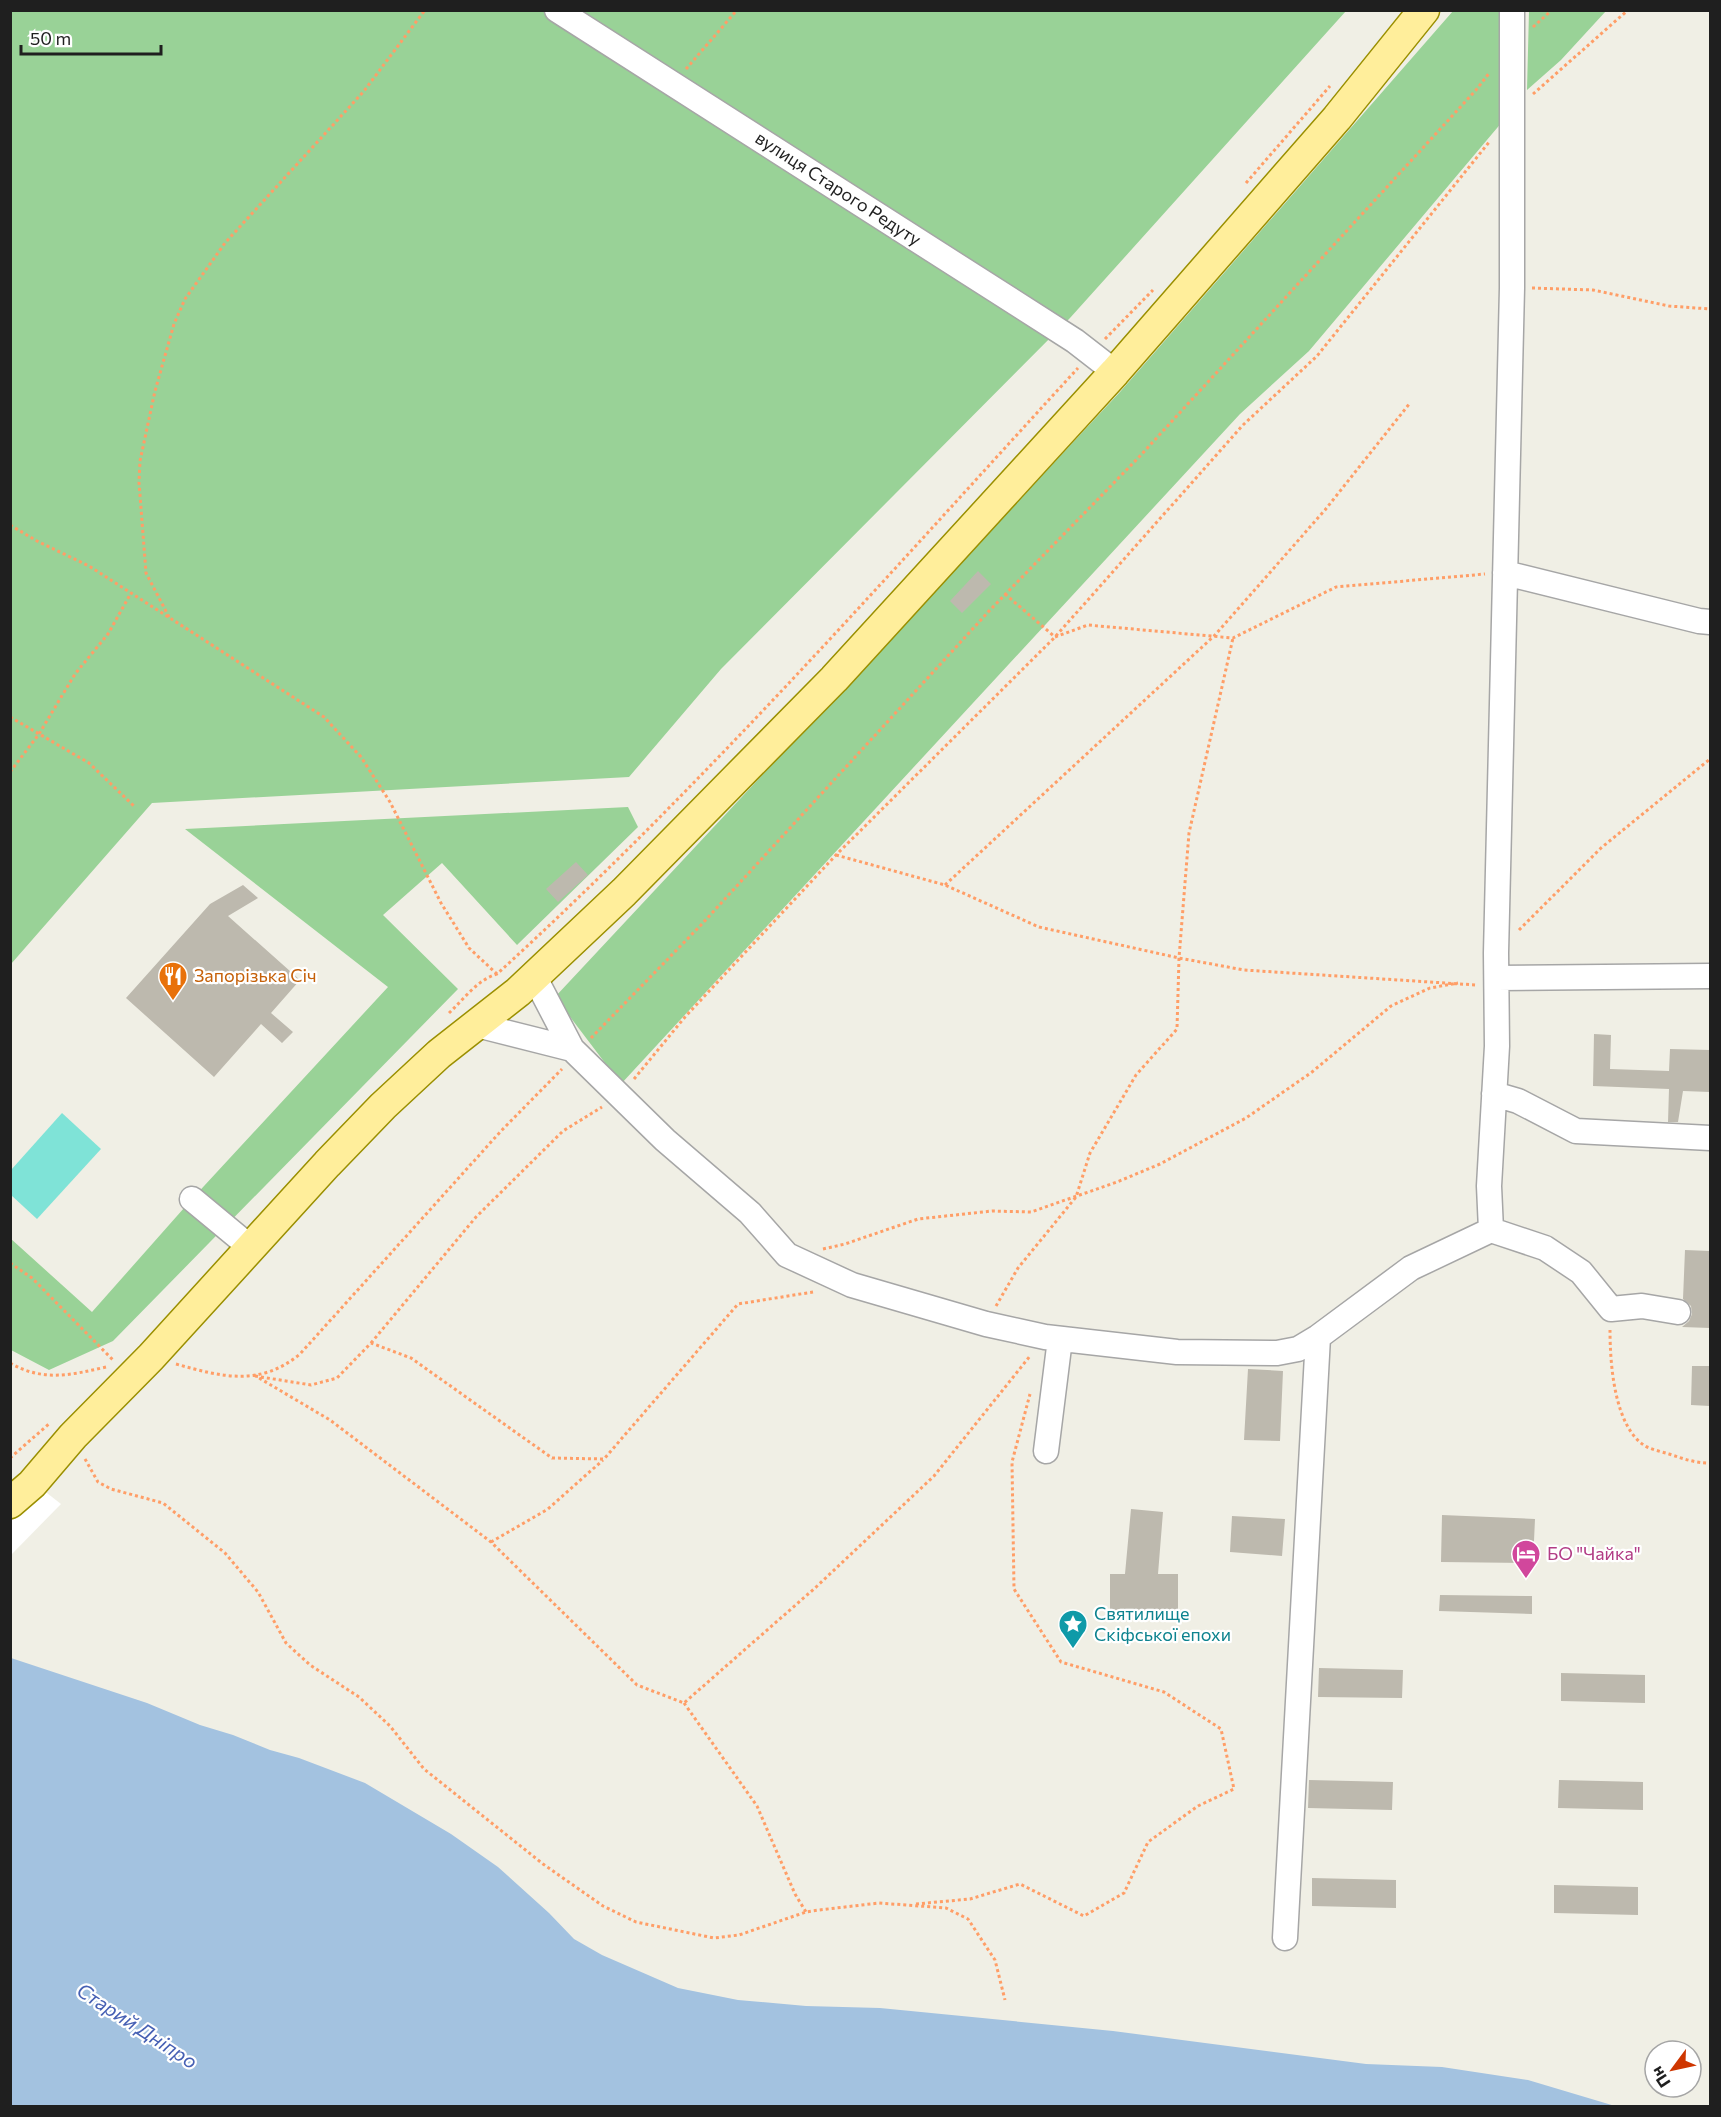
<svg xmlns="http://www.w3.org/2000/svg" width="1721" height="2117" viewBox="0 0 1721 2117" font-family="Commissioner,sans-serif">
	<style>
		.forest { fill: #99d297 }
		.pitch { fill: #7fe3d7 }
		.water { fill: #a3c2e0 }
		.pier { fill: #fff }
		.building { fill: #bdb9ae }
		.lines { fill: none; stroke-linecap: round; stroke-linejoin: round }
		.minor-casing { stroke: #a6a6a6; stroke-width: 27 }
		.major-casing { stroke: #9a8f00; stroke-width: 33 }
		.path { stroke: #ff9e67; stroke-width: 3; stroke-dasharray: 3 3; stroke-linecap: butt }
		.minor { stroke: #fff; stroke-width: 24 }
		.major { stroke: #ffee9b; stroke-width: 30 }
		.labels { text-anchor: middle; stroke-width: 4.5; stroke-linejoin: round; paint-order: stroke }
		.street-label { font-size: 18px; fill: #1f1f1f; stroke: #fff }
		.food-label { font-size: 18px; fill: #c56008; stroke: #fff; text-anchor: start }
		.hotel-label { font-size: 18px; fill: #b23c85; stroke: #fff; text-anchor: start }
		.culture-label { font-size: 18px; fill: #0d838f; stroke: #fff; text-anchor: start }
		.water-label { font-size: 20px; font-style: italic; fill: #4660b4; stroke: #fff }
	</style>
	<rect width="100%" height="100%" fill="#f0efe5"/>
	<path class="forest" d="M11,11H1346L1070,318L721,669L629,777L152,803L11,964Z
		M1453,11H1505L1508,115L1309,351L1240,414L621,1084L555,997L1120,392Z
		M1529,11H1606L1561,60L1527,90Z
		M628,807L638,827L517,945L442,863L383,915L458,989L113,1341L49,1370L11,1350L10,1238L92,1312L192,1199L388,987L185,829Z"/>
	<path class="pitch" d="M62,1113L101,1149L37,1219L11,1195V1170Z"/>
	<path class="water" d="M11,1658L147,1703L200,1725L233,1735L270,1750L299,1758L365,1783L451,1834L498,1867L549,1913L574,1939L602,1955L678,1988L738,2000L806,2006L880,2008L1113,2031L1366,2064L1442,2067L1528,2080L1615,2106H11Z"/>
	<path class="pier" d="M20,1472L61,1504L11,1555V1482Z"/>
	<path class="building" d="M978,571L991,584L962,613L950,601Z
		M576,862L588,875L558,902L546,889Z
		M243,885L258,898L228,916L300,980L271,1013L293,1032L282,1043L261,1024L214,1077L126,998L210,904Z
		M1594,1034L1611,1035L1610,1069L1669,1071L1670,1049L1710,1050V1092L1683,1091L1678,1122H1668L1669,1089L1593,1086Z
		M1685,1250L1710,1251V1328L1682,1327L1689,1321L1692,1314L1691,1306L1683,1299Z
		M1692,1366H1710V1406L1691,1405Z
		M1248,1369L1283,1371L1280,1441L1244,1440Z
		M1131,1509L1163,1512L1158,1574H1178V1611H1110V1574H1125Z
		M1442,1515L1535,1519L1533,1563L1441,1562Z
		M1232,1516L1285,1519L1282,1556L1230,1552Z
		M1440,1595L1532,1596V1614L1439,1611Z
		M1319,1668L1403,1670L1402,1698L1318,1697Z
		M1561,1673L1645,1675V1703L1561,1701Z
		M1309,1780L1393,1782L1392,1810L1308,1808Z
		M1559,1780L1643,1782V1810L1558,1808Z
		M1312,1878L1396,1880V1908L1312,1906Z
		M1554,1885L1638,1887V1915L1554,1913Z"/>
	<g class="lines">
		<g class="minor-casing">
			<path id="minor" d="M557,10L1075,341L1115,372
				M1505,573L1699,621L1710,622
				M534,976L572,1049L665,1140L750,1213L787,1255L852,1285L986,1324L1045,1337L1177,1352L1277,1353L1298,1349L1318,1337L1411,1268L1491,1230L1545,1248L1581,1272L1611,1309L1642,1306L1678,1312
				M1497,978L1710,976
				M477,1025L572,1049
				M1494,1094L1518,1101L1576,1131L1710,1138
				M192,1199L250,1247
				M1491,1230L1489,1186L1497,1046L1496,953L1512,288V10
				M1046,1451L1060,1339
				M1285,1938L1318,1337"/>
		</g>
		<g class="major-casing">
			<path id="major" d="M10,1503L32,1484L73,1436L151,1357L327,1164L383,1106L439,1054L518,992L624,892L834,679L1115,372L1337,118L1424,10"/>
		</g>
		<path class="path" d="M1533,27L1552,10
			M686,69L737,10
			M1533,94L1628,10
			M1246,183L1330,86
			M1532,288L1593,290L1669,306L1710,309
			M1105,339L1153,290
			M10,525L37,541L89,566L324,717L361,757L390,802L441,903L469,948L498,975
			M1005,594L1055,637L1088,625L1233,638L1336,587L1485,574
			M169,617L146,573L139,482L140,461L155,391L174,324L185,299L225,243L364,91L425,10
			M10,717L89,763L135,807
			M10,772L39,734L75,674L108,634L131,593
			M836,855L945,885L1039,927L1179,958L1244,970L1476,985
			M945,885L1214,636L1325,510L1410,403
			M1519,930L1601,848L1710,759
			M449,1013C464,999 477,980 497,974C704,785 889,574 1078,368
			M591,1038L701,925L990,610L1140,456L1476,90L1490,72
			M634,1079L685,1017L836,855L1055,637L1243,425L1317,356L1490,141
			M823,1249L845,1244L918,1219L992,1211L1031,1212L1117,1182L1160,1164L1246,1118L1312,1072L1391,1006L1430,988L1458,983
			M10,1263L32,1278L114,1361
			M996,1306L1018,1268L1076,1197L1090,1153L1136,1075L1177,1029L1179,958L1189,833L1233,638
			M1610,1330C1610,1363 1614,1429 1647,1447C1654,1450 1662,1452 1669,1454C1684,1459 1695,1463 1710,1463
			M371,1343L476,1217L563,1131L602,1107
			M10,1363C43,1382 71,1375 106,1367
			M176,1364C222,1377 260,1387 300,1354L501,1131L562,1069
			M254,1375L330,1420L491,1542L637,1685L684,1703L815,1588L934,1476L1030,1356
			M255,1376L311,1385L337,1378L371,1343L411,1358L552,1458L604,1459L738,1304L813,1292
			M10,1458L50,1423
			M85,1459L98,1482L111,1489L163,1503L225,1553L258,1592L286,1643L310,1665L359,1697L390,1726L424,1769L543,1864L603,1906L636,1922L714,1938L739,1935L806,1912L819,1910L879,1903L946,1908L968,1919L995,1960L1005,2000
			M491,1542L548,1509L603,1460
			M684,1703L757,1806L795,1894L806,1912
			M916,1904L970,1899L1020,1884L1084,1916L1124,1893L1148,1842L1198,1806L1234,1789L1221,1729L1164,1692L1061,1662L1014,1589L1012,1462L1030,1394"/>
		<use href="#minor" class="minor"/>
		<use href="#major" class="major"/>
	</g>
	<defs>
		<g id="restaurant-pin" transform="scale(1.5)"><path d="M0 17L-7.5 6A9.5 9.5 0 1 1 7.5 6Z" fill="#e8710a" stroke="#fff"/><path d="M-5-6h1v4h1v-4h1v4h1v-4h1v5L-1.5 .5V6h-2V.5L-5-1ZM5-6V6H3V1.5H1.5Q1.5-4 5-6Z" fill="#fff"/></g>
		<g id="hotel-pin" transform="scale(1.5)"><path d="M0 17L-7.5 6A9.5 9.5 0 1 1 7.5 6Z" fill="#d1479c" stroke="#fff"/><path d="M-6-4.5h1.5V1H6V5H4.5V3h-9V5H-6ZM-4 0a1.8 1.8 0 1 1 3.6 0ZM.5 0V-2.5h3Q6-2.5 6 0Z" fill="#fff"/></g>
		<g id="sight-pin" transform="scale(1.5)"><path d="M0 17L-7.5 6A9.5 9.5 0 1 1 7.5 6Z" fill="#0f9aa8" stroke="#fff"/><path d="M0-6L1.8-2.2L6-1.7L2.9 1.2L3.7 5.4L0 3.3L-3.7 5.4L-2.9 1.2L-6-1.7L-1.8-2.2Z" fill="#fff"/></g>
	</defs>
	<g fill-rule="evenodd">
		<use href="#restaurant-pin" x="173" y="976"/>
		<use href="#hotel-pin" x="1526" y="1554"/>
		<use href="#sight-pin" x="1073" y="1624"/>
	</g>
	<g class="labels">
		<g class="street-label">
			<text transform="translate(838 189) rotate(33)" y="6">вулиця Старого Редуту</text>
		</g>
		<g class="food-label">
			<text x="194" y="982">Запорізька Січ</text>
		</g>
		<g class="hotel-label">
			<text x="1547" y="1560">БО "Чайка"</text>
		</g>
		<g class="culture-label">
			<text x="1094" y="1620">Святилище<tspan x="1094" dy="21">Скіфської епохи</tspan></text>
		</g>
		<g class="water-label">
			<text transform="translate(137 2026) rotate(33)" y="7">Старий Дніпро</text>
		</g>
	</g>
	<rect width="1721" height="2117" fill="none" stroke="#1f1f1f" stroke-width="24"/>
	<g transform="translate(1673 2069) rotate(237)"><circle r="28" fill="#ffffff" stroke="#a5a5a5" stroke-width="1.5"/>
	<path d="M0-4.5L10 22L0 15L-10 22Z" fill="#ce3600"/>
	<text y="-9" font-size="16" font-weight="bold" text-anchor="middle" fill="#1f1f1f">Пн</text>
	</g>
	<path d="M21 45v9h140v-9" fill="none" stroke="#1f1f1f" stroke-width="3"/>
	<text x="30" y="45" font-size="18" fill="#1f1f1f" stroke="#ffffff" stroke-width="4.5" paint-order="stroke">50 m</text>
</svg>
